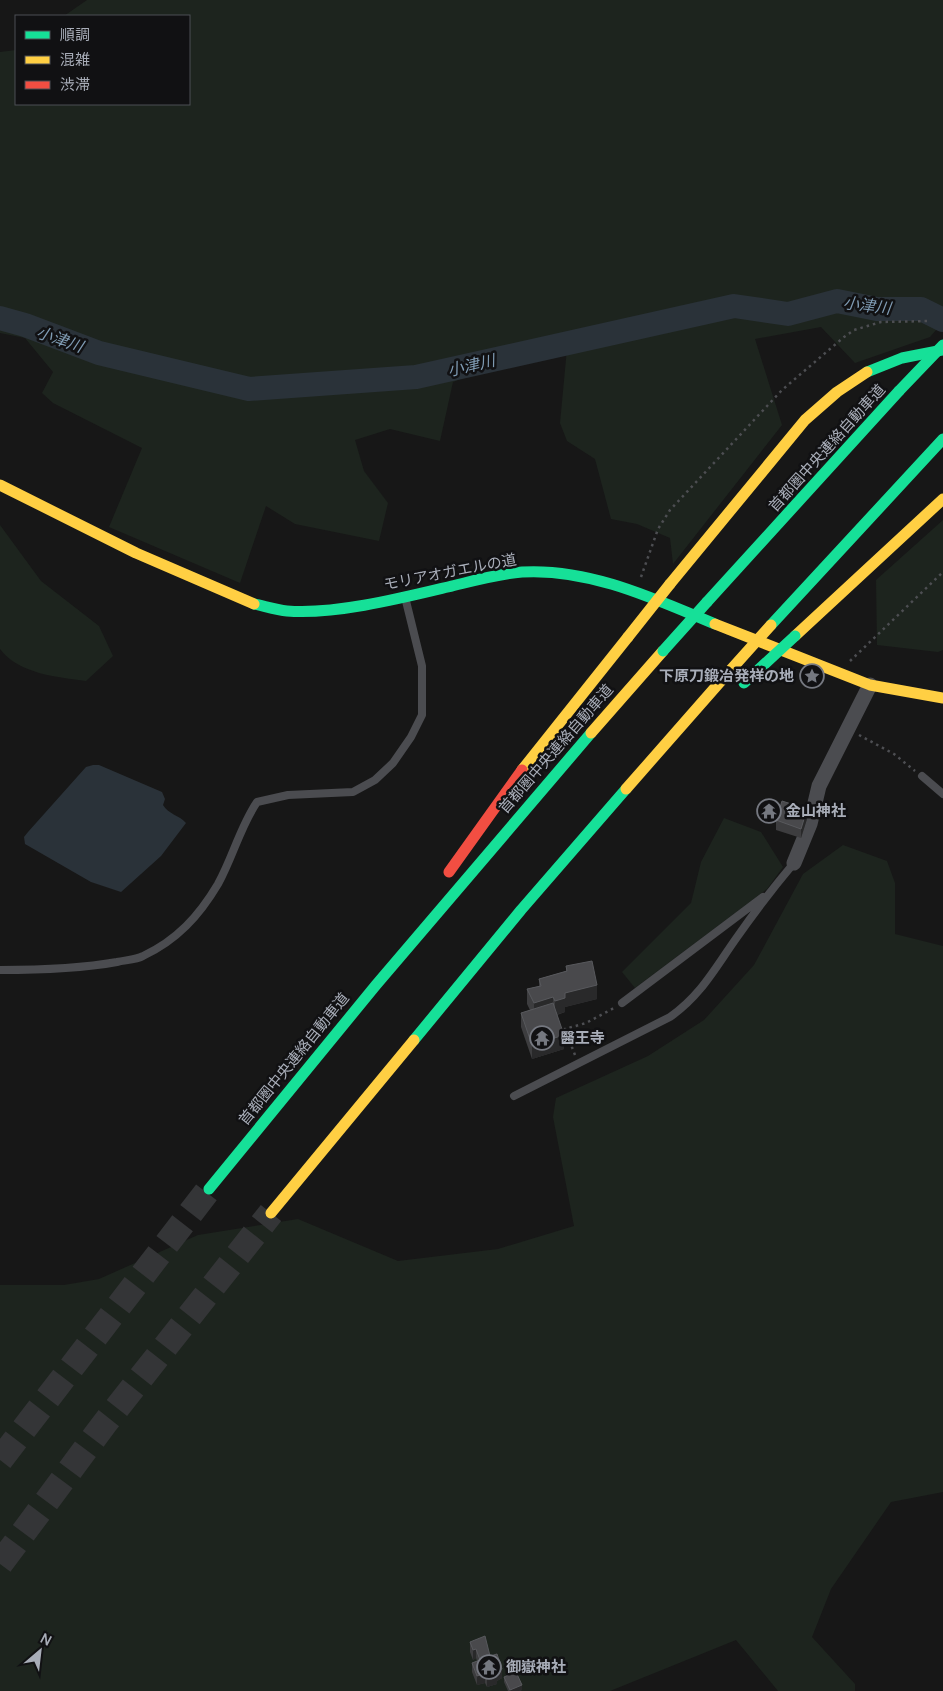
<svg xmlns="http://www.w3.org/2000/svg" width="943" height="1691" viewBox="0 0 943 1691" font-family="Manrope,'Noto Sans JP',sans-serif">
	<style>
		.green { fill: #1d241e }
		.water { fill: #2a3239 }
		.lines { fill: none; stroke-linecap: round; stroke-linejoin: round }
		.river { stroke: #2a3239; stroke-width: 24 }
		.highway-tunnel { stroke: #343537; stroke-width: 26; stroke-dasharray: 26 13; stroke-linecap: butt }
		.path { stroke: #4d4e52; stroke-width: 2.5; stroke-dasharray: 2.5 4; stroke-linecap: butt }
		.lane { stroke: #4b4c50; stroke-width: 8 }
		.street { stroke: #4b4c50; stroke-width: 15 }
		.fast { stroke: #16e098; stroke-width: 11 }
		.slow { stroke: #ffcf43; stroke-width: 11 }
		.jam { stroke: #f24e42; stroke-width: 11 }
		.fast-bridge { stroke: #16e098; stroke-width: 11 }
		.slow-bridge { stroke: #ffcf43; stroke-width: 11 }
		.wall { fill: #3d3d3f }
		.shaded-wall { fill: #29292a }
		.building { fill: #49494c; stroke: #58595d }
		.labels { text-anchor: middle; stroke-width: 5; stroke-linejoin: round; paint-order: stroke }
		.street-label { font-size: 15px; fill: #a8adb8; stroke: #111113 }
		.poi-label { font-size: 15px; font-weight: bold; fill: #a8adb8; stroke: #111113; text-anchor: start }
		.water-label { font-size: 16px; font-style: italic; fill: #7f9bb3; stroke: #111113 }
	</style>
	<rect width="100%" height="100%" fill="#171717"/>
	<path class="green" d="M87,0H943V322L930,337L855,363L821,327L755,339L782,425L673,564L670,538L637,524L611,519L595,459L567,441L560,423L568,338L453,382L440,441L390,429L355,440L364,471L388,503L379,541L295,524L266,506L240,583L109,527L142,448L53,403L42,393L53,372L25,338L0,333V52L16,50V104H189V16H64Z
		M943,520V650L938,652L877,645L876,580Z
		M0,525L41,581L99,626L113,656L86,681C57,677 19,674 0,649Z
		M724,818L761,832L783,867L767,889L635,988L622,972L691,903L701,862Z
		M843,845L887,861L895,883V934L943,946V1492L891,1502L831,1589L812,1637L855,1684V1691H778L736,1640L610,1691H0V1285H64L99,1279L198,1235L298,1219L398,1261L498,1249L574,1226L553,1117L556,1098L648,1056L704,1020L754,965L803,874Z"/>
	<path class="water" d="M93,765H99L162,792L165,799L163,805C168,814 179,815 186,823L161,856L121,892L91,882L25,844L24,837L28,832L86,767Z"/>
	<g class="lines">
		<path class="river" d="M0,318L25,325L99,353L249,389L416,377L734,306L788,314L837,301L877,309H921L943,320"/>
		<path class="highway-tunnel" d="M0,1460L209,1189
			M0,1564L105,1423L271,1213"/>
		<path class="path" d="M641,577L658,529L670,510L782,390L844,337L854,330L881,322L930,321
			M850,661L943,572
			M859,735L894,754L915,771
			M575,1055L565,1029L586,1023L614,1008"/>
		<path class="lane" d="M922,776L943,794
			M0,970C39,970 78,969 117,962C125,960 136,960 143,956C177,940 199,916 218,884C233,857 240,827 257,802L288,795L353,792L375,780L393,763L411,737L422,715V666L405,597
			M622,1003L763,897
			M514,1096L670,1017C700,996 714,970 735,940C753,914 773,888 794,863"/>
		<path class="street" d="M794,863L810,824L819,786L870,685"/>
		<path class="fast" d="M867,372L902,358L943,350
			M707,602L899,391
			M254,604C264,606 276,610 287,611C334,615 402,598 448,587C473,581 497,574 522,572C590,568 655,599 715,624
			M771,625L943,439
			M414,1040L521,910L626,789
			M209,1189L376,985L591,733"/>
		<path class="slow" d="M0,485L136,553L254,604
			M670,584L805,420L837,392L867,372
			M715,624L870,685L943,698
			M795,636L943,499
			M591,733L663,651
			M522,770L628,637
			M626,789L727,674
			M271,1213L414,1040"/>
		<path class="jam" d="M449,872L522,770"/>
		<path class="fast-bridge" d="M899,391L943,345
			M663,651L707,602
			M744,683L795,636"/>
		<path class="slow-bridge" d="M628,637L670,584
			M727,674L771,625"/>
	</g>
	<path class="wall" d="M763,808H775L772,816L763,813Z
		M807,819L801,838L776,830V820Z
		M566,966L597,999L565,1007V1012L557,1015L564,1049L532,1059L521,1027V1013L530,1010L527,1004V989L539,986V979L566,971Z
		M470,1642L490,1656L502,1678L497,1681V1684L487,1687L485,1683L477,1685L472,1672V1663L477,1661L476,1658L473,1660L470,1652Z
		M504,1677L522,1690L519,1691H508L504,1682Z"/>
	<path class="shaded-wall" d="M807,809V819L801,838V829Z
		M597,985V999L565,1007V1012L555,1015V1001L565,993Z
		M553,997V1011L534,1018V1003Z
		M564,1035V1049L532,1059V1045Z
		M476,1649V1658L473,1660V1650Z
		M502,1669V1678L497,1681V1684L487,1687V1678L496,1671Z
		M485,1673V1683L477,1685V1676Z
		M522,1685V1690L519,1691H510V1690Z"/>
	<path class="building" d="M766,800L775,803L772,811L763,808Z
		M782,801L807,809L801,829L776,820Z
		M592,961L597,985L565,993V998L555,1001L553,997L534,1003L527,989L541,986L539,979L567,971L566,966Z
		M553,1003L564,1035L532,1045L521,1013Z
		M485,1636L490,1656L497,1654L502,1669L496,1671L497,1675L487,1678L485,1673L477,1676L472,1663L480,1660L476,1649L473,1650L470,1642Z
		M516,1672L522,1685L510,1690L504,1677Z"/>
	<defs>
		<g id="sight-ring" transform="scale(1.25)"><circle r="9.5" fill="#111113" stroke="#757880" stroke-width="1.5"/><path d="M0-6L1.8-2.2L6-1.7L2.9 1.2L3.7 5.4L0 3.3L-3.7 5.4L-2.9 1.2L-6-1.7L-1.8-2.2Z" fill="#757880"/></g>
		<g id="temple-ring" transform="scale(1.25)"><circle r="9.5" fill="#111113" stroke="#757880" stroke-width="1.5"/><path d="M0-6L5-2H3V0L6.5 2.5H4V6H1.5V3h-3V6H-4V2.5H-6.5L-3 0V-2H-5Z" fill="#757880"/></g>
	</defs>
	<g fill-rule="evenodd">
		<use href="#sight-ring" x="812" y="676"/>
		<use href="#temple-ring" x="769" y="811"/>
		<use href="#temple-ring" x="542" y="1038"/>
		<use href="#temple-ring" x="489" y="1667"/>
	</g>
	<g class="labels">
		<g class="street-label">
			<text transform="translate(827 448) rotate(-48)" y="5">首都圏中央連絡自動車道</text>
			<text transform="translate(450 572) rotate(-11)" y="5">モリアオガエルの道</text>
			<text transform="translate(556 749) rotate(-49)" y="5">首都圏中央連絡自動車道</text>
			<text transform="translate(294 1059) rotate(-51)" y="5">首都圏中央連絡自動車道</text>
		</g>
		<g class="poi-label">
			<text x="794" y="681" text-anchor="end">下原刀鍛冶発祥の地</text>
			<text x="786" y="816">金山神社</text>
			<text x="560" y="1043">醫王寺</text>
			<text x="506" y="1672">御嶽神社</text>
		</g>
		<g class="water-label">
			<text transform="translate(867 305) rotate(7)" y="6">小津川</text>
			<text transform="translate(60 339) rotate(19)" y="6">小津川</text>
			<text transform="translate(471 365) rotate(-13)" y="6">小津川</text>
		</g>
	</g>
	<rect x="15" y="15" width="175" height="90" fill="#111113" stroke="#4d4f55"/>
	<rect x="25" y="31" width="25" height="8" fill="#16e098" stroke="#4d4f55"/>
	<text x="60" y="40" font-size="15" fill="#a8adb8">順調</text>
	<rect x="25" y="56" width="25" height="8" fill="#ffcf43" stroke="#4d4f55"/>
	<text x="60" y="65" font-size="15" fill="#a8adb8">混雑</text>
	<rect x="25" y="81" width="25" height="8" fill="#f24e42" stroke="#4d4f55"/>
	<text x="60" y="90" font-size="15" fill="#a8adb8">渋滞</text>
	<g transform="translate(40 1651) rotate(28)" stroke="#111113" stroke-width="4" paint-order="stroke">
	<path d="M0-4L9 19L0 12L-9 19Z" fill="#a8adb8"/>
	<text y="-8" font-size="14" font-weight="bold" text-anchor="middle" fill="#a8adb8">N</text>
	</g>
</svg>
